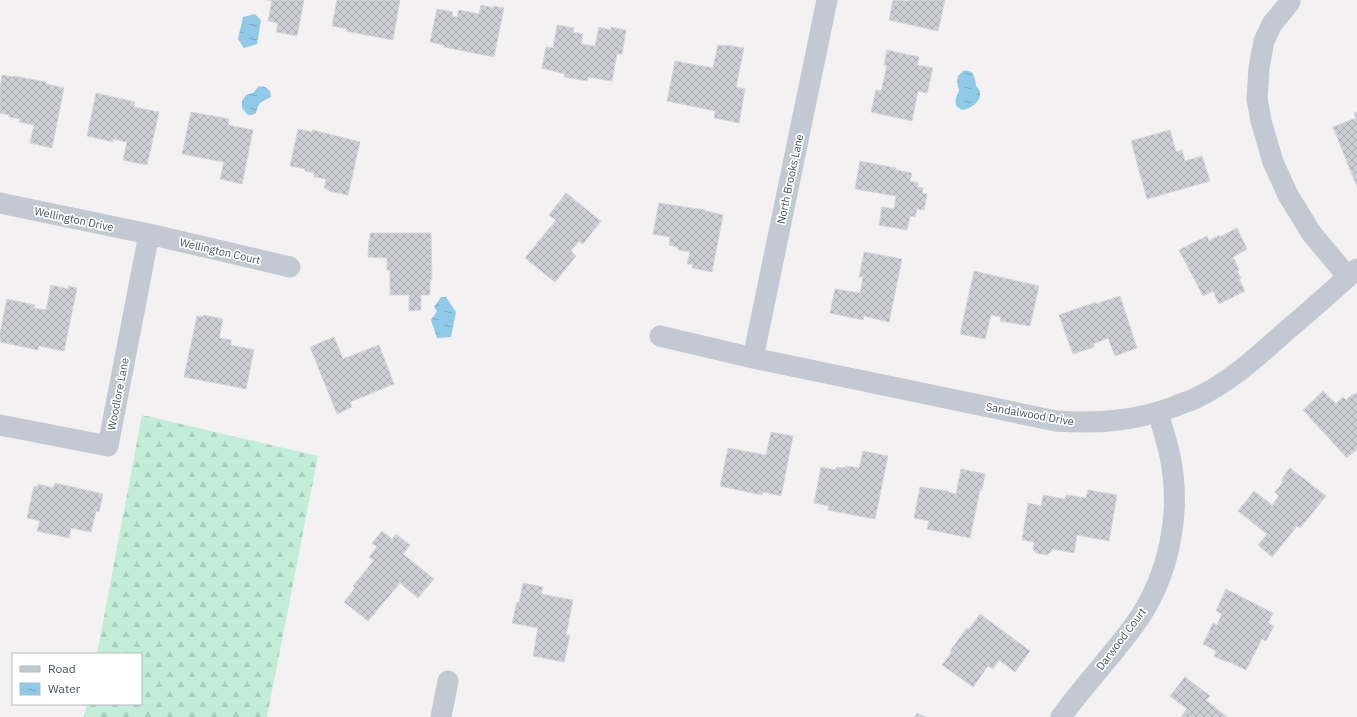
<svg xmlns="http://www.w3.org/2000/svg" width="1357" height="717" viewBox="0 0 1357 717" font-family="'IBM Plex Sans',sans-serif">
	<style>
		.forest { fill: url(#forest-firs) }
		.water { fill: url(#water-ripples) }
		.building { fill: url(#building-cross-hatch); stroke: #d5d6dc }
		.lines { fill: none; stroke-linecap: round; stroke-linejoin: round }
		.minor { stroke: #c2c9d2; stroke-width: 21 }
		.labels { text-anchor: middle; stroke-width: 3.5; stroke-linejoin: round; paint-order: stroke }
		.street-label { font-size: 11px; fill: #49515e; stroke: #fff }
	</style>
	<defs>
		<pattern id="forest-firs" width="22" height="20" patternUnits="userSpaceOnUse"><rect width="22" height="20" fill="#c2eed9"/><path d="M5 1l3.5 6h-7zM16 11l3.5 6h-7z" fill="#a8cebd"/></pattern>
		<pattern id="water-ripples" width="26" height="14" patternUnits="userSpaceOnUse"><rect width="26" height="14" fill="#91cae9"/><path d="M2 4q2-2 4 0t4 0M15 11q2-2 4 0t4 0" fill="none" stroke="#78a6c0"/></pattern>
		<pattern id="building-cross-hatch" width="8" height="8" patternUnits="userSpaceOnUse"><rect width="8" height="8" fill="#cecfd5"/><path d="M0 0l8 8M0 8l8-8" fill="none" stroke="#a9aab0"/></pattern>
	</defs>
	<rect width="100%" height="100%" fill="#f3f1f1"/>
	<path class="forest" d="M142,415L318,456L267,717H84L87,704H141V654H97Z"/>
	<path class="water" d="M255,14L261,20L257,44L244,48L238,39L243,17Z
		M963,71C974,69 975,77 976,86C987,96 974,108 963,110C952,106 955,100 959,91L957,82L958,76Z
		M259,86L265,87L270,91L271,97C262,102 259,101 256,113L252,115H248L242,108V101L246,95L253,93Z
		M441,297H446L456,312L451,337L437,338L431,320L437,311L434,307Z"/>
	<path class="building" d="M267,0H304L297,36L276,32L278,23L268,21L272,1Z
		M337,0H400L393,40L346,31L347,29L332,26Z
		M893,0L909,1V0H945L938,31L889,20Z
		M481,5L494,8V6L504,8L494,57L444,47V45L430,42L437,9L453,12L452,16L457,17L459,10L479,14Z
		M557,25L574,28L573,32L583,34L581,44L595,46L599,27L611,30V27L626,30L622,54H617L612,81L588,77L587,81L564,77L565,74L542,68L546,47L553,48Z
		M718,45L725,46V45L744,48L736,87L745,89L739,123L714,118L715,111L667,101L675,61L713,68Z
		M887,50L919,57L917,65L933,68L927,93L918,91L912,121L871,112L876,90L881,91L887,66L884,65Z
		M2,75L13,77L14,76L46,82V84L64,88L52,148L30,143L34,125L19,122L20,119L9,117V115L0,113V88Z
		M96,93L135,102L134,107L159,112L147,165L123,160L127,142L113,139V142L87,136Z
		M191,112L229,119L228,125L253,130L242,184L220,179L224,162L182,154Z
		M1357,112V187L1333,127L1356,118L1354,113Z
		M298,129L312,132L313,130L360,142L348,195L329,191V190L324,188L326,179L314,177V173L305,171V169L290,166Z
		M1170,130L1176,152L1182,150L1185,161L1202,156L1210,181L1147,199L1131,141Z
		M860,161L896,168V170L912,173L910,181L918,183L917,187L923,188L922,193L927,194L924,210L917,209L915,217L910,216L907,230L879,225L882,207L894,209L896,196L855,189Z
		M566,193L601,221L583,244L579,241L571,251L576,256L555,282L525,258L556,220L549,215Z
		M659,203L705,210V211L723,215L712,272L692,268L693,265L687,264L690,252L678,250V247L669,245L670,237L653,234Z
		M1237,228L1247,249L1233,257L1239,270L1237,271L1241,278L1239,279L1245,291L1219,304L1213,291L1203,296L1179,250L1207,236L1209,241L1219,235L1220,237Z
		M370,233H431L432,280H430V295H421V310L409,311V295H390V270H387V258L368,257L369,239H370Z
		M864,252L902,259L889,322L864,316L863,320L830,313L835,289L860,293L863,277H859Z
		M974,271L1039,286L1030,326L1000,321L1001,317L991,315L985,339L960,334Z
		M51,285L68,289V286L77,288L64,351L39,346L38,350L0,342V333L7,299L35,305L34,308L46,310Z
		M1120,296L1137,348L1115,356L1108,338L1093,344L1094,347L1073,354L1059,315L1096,302V304Z
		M204,315L223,319L219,338L231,340V345L254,350L246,389L184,377L197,316L203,317Z
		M334,337L343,359L379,345L394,384L350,402L352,407L337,414L310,347Z
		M1323,391L1336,404L1343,397L1346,400L1353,394L1354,395L1357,392V449L1347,458L1303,410Z
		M771,432L793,436L781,496L763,492L762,495L720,486L728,448L766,455Z
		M863,451L888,456L875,519L828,510L829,506L814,503L821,467L836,470V467L846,468V466L859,468Z
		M1290,468L1326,496L1300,528L1297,526L1272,557L1258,545L1267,534L1238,511L1254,491L1272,505L1279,496L1275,492L1283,482L1281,480Z
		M961,469L985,474L982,490H980L970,538L927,529L929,521L914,518L920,487L948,491V492L956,494Z
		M55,483L103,494L99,512L96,511L91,532L71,528L69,538L37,531L40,521L27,518L34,486L38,487V484L53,488Z
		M1088,490L1117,495L1109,541L1077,535L1074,553L1052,549L1051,552L1047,555L1036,553L1033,549L1034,542L1022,540L1028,503L1041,506L1043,495L1065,499L1066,495L1086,498Z
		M382,531L392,539L396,534L410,545L403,554L434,579L418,598L400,583L368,621L344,602L355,588L353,586L374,560L369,557L377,547L372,543Z
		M523,583L543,587L541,594L573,600L566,635H570L564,662L533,656L538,628L512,623L517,602L519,603Z
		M1226,589L1273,613L1268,623L1274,626L1266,641L1262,639L1246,670L1227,661L1226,662L1214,656L1216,651L1203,644L1213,623L1217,625L1222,614L1216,611Z
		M980,614L1030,651L1015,672L999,660L993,669L988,666L973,687L942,665L952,652L950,651L967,628L969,629Z
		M1185,677L1210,696L1206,700L1227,717H1181L1187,709L1170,696Z
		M917,713L925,717H915Z"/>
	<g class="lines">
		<path class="minor" d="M1290,2L1272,24L1264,41L1259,68L1257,99L1261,121L1273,162L1288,195L1312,234L1348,277
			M0,203L149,234L290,267
			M660,336L753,358L1056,421C1099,424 1136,421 1176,406C1182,403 1190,401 1196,398C1230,382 1258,356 1286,331C1310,311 1333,290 1357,269
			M753,358L827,0
			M0,425L108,446L149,234
			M441,717L448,681
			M1061,717C1084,685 1112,656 1135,624C1169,577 1182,513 1170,456C1167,442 1162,427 1158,412"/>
	</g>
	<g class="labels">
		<g class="street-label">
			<text transform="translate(790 179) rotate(-78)" y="4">North Brooks Lane</text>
			<text transform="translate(74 219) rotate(12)" y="4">Wellington Drive</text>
			<text transform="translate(220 251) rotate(13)" y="4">Wellington Court</text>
			<text transform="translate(118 394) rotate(-79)" y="4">Woodlore Lane</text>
			<text transform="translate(1030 414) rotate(10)" y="4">Sandalwood Drive</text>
			<text transform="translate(1121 639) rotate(-53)" y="4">Darwood Court</text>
		</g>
	</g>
	<rect x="12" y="653" width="130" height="52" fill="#ffffff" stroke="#b6b9bf"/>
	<rect x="20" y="666" width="20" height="6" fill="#c2c9d2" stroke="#b6b9bf"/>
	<text x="48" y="673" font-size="12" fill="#49515e">Road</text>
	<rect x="20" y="683" width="20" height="12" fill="url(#water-ripples)" stroke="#b6b9bf"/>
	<text x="48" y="693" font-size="12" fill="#49515e">Water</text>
</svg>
